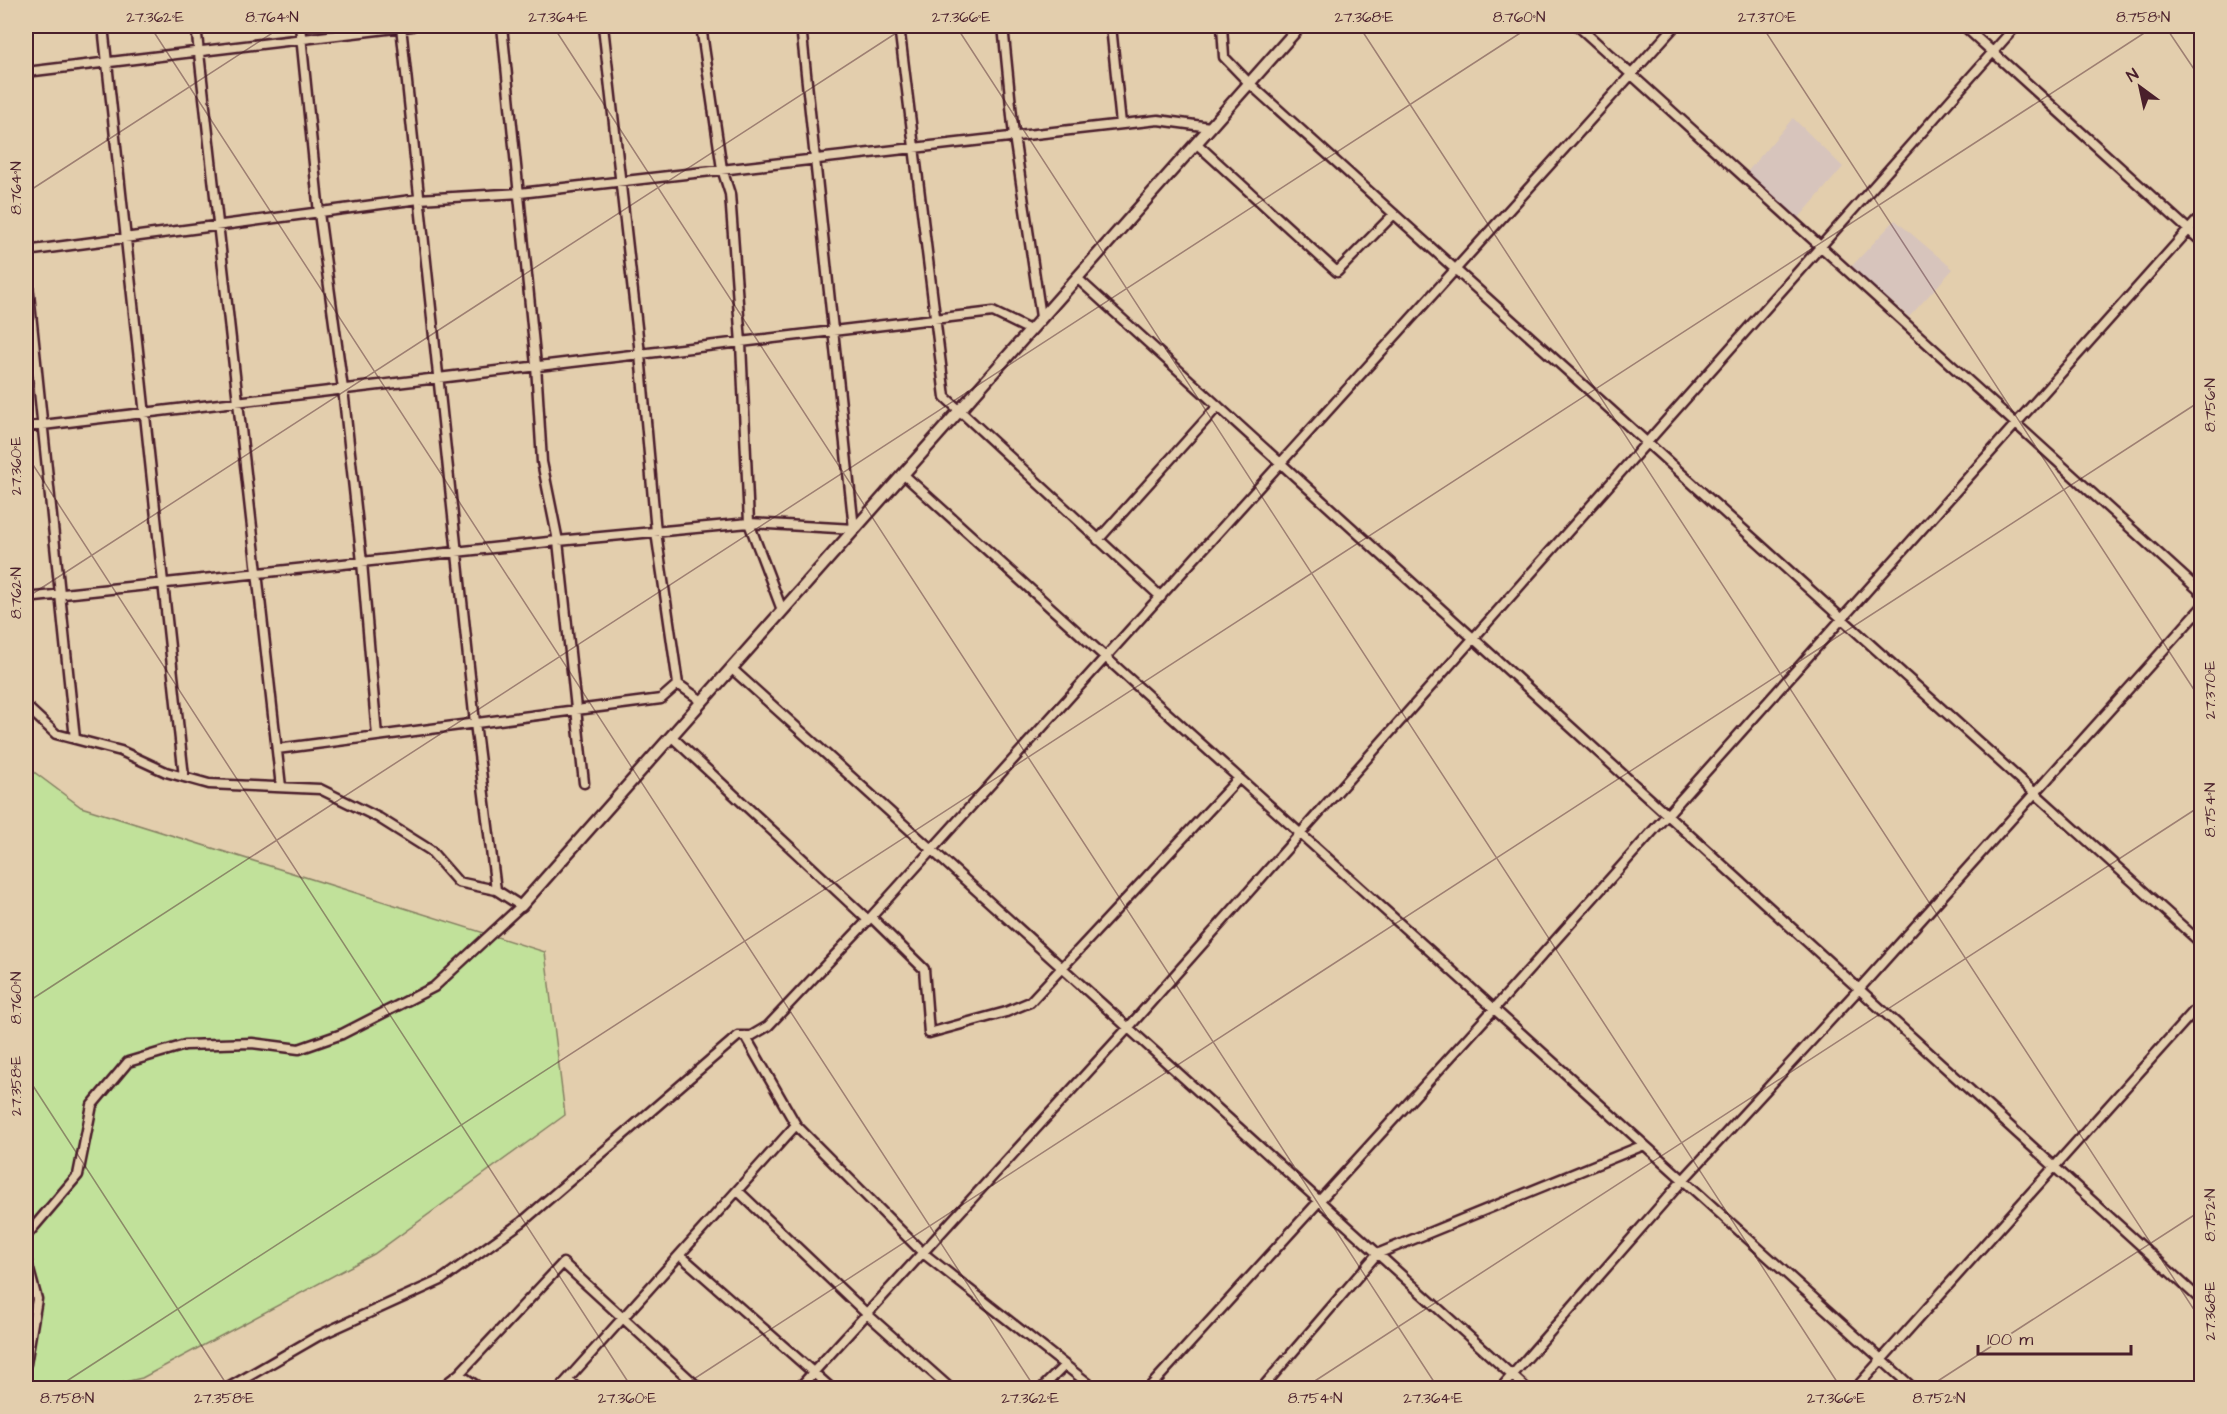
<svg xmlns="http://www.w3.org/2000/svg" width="2227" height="1414" viewBox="0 0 2227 1414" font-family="'Architects Daughter',sans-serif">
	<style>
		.built { fill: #d7c4bc }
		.green { fill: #c1e19a; stroke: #868062; stroke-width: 1.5 }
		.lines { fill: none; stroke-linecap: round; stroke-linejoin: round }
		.minor-casing { stroke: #4a1f2b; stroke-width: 13 }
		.tertiary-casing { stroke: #4a1f2b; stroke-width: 15 }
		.minor { stroke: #e3cead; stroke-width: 8 }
		.tertiary { stroke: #e3cead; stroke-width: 10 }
		.ticks { fill: none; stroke: #4a1f2b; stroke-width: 1.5; stroke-opacity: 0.45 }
		.neatline { fill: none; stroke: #4a1f2b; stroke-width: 2 }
		.ticks-label { font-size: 15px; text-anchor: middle; fill: #4a1f2b }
	</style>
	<rect width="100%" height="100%" fill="#e3cead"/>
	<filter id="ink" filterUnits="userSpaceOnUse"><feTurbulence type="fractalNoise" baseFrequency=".0167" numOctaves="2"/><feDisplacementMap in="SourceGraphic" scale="12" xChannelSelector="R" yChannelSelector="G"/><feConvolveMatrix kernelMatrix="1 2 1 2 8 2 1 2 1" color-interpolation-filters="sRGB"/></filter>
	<g filter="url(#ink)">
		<path class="built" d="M1793,118L1843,167L1798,219L1747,172Z
			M1895,220L1953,269L1909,317L1851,267Z"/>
		<path class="green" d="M26,766L81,807L545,952L565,1115L374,1254L142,1378L99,1388H26Z"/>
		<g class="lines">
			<g class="minor-casing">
				<path id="minor" d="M103,26L184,777
					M196,26L281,787
					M300,26L319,213L343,389L362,562L377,736
					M401,26L475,723L496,890
					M502,26L536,365L542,462L558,541L584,783
					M603,26L640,354L656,532L678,684L702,701
					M701,26L722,169L730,194L741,343L749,523L782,610
					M899,26L945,397L1161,597
					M1003,26L1014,136L1041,317
					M1111,26L1121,124
					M1222,26L1224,57L1249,83L2202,944
					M1578,26L2202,593
					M1964,26L2202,242
					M26,72L412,26
					M1196,143L1337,272L1394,214
					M26,251L419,199L520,193L1158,120L1210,127
					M26,265L75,739
					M1077,278L2202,1301
					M26,427L993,312L1030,330
					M903,474L1913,1388
					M1098,540L1218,406
					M26,598L558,541L749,523L854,529L801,26
					M731,668L1526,1388
					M26,706L56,734L121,751L166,772L209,784L320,789L379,818L430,850L458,882L496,890L521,906L434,987L342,1034L299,1049L252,1043L185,1045L128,1062L92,1105L78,1175L26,1236
					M671,736L868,920
					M277,749L661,699L678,684
					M871,917L1675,26
					M745,1036L796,1125L923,1253L1094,1388
					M738,1191L867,1314L950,1388
					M680,1255L831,1388
					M26,1259L37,1299L26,1364
					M459,1374L563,1263L699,1388
					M568,1380L577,1388
					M228,1388L318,1336L441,1280L522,1222L738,1036H751L768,1026L871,917L924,969L929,1033L1006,1012L1030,1002L1239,778
					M441,1388L459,1374L480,1388
					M560,1388L796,1125
					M799,1388L1128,1028L2016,26
					M1042,1388L1064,1366
					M1149,1388L1494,1009L2202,215
					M1262,1388L1377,1254L1644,1145
					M1501,1388L1683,1180L1859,989L2202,607
					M1856,1388L2202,1002"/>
			</g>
			<g class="tertiary-casing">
				<path id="tertiary" d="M521,906L1300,26"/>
			</g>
			<use href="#minor" class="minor"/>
			<use href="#tertiary" class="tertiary"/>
		</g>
	</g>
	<path class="ticks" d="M150,26L1035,1388M553,26L1438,1388M956,26L1841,1388M1359,26L2202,1322M1762,26L2202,702M2165,26L2202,81M26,193L283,26M26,454L632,1388M26,598L907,26M26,1003L1531,26M26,1075L229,1388M56,1388L2155,26M680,1388L2202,400M1304,1388L2202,805M1927,1388L2202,1210"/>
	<rect width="2227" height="1414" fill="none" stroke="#e3cead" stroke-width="66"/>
	<g transform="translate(2140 87) rotate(327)" stroke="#e3cead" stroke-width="4.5" paint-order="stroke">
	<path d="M0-4.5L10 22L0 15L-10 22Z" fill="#4a1f2b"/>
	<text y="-9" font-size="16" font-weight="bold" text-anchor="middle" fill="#4a1f2b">N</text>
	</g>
	<path d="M1978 1345v9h153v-9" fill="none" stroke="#4a1f2b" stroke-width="3"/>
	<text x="1987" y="1345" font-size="18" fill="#4a1f2b" stroke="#e3cead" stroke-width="4.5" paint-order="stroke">100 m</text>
	<rect x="33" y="33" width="2161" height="1348" class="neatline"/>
	<g class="ticks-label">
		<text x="155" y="22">27.362°E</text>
		<text x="272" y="22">8.764°N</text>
		<text x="558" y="22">27.364°E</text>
		<text x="961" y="22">27.366°E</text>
		<text x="1364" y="22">27.368°E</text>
		<text x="1519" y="22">8.760°N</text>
		<text x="1767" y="22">27.370°E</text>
		<text x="2143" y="22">8.758°N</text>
		<text transform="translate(16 188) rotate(-90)" y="5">8.764°N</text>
		<text transform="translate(2210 405) rotate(-90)" y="5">8.756°N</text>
		<text transform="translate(16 466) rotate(-90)" y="5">27.360°E</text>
		<text transform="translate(16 593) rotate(-90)" y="5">8.762°N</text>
		<text transform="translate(2210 690) rotate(-90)" y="5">27.370°E</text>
		<text transform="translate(2210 810) rotate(-90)" y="5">8.754°N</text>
		<text transform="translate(16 998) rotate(-90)" y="5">8.760°N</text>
		<text transform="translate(16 1086) rotate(-90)" y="5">27.358°E</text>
		<text transform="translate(2210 1215) rotate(-90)" y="5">8.752°N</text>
		<text transform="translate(2210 1311) rotate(-90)" y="5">27.368°E</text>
		<text x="67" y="1403">8.758°N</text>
		<text x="224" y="1403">27.358°E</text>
		<text x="627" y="1403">27.360°E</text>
		<text x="1030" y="1403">27.362°E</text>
		<text x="1315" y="1403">8.754°N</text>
		<text x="1433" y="1403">27.364°E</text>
		<text x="1836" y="1403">27.366°E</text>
		<text x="1939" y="1403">8.752°N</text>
	</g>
</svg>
